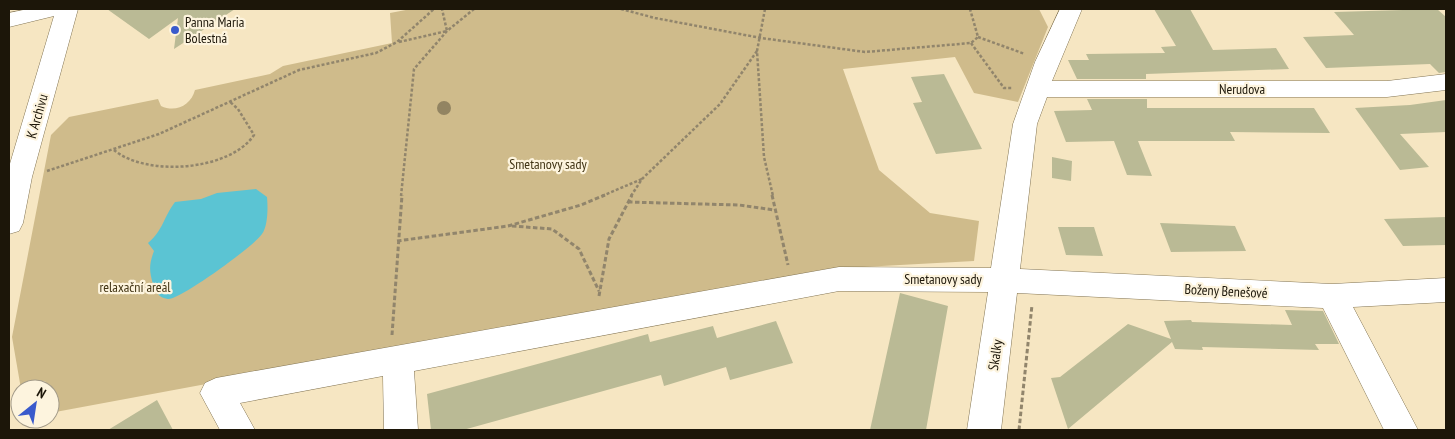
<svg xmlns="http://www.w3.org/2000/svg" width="1455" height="439" viewBox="0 0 1455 439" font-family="'PT Sans Narrow',sans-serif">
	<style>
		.green { fill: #cfbb8b }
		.water { fill: #5bc4d3 }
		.building { fill: #baba95 }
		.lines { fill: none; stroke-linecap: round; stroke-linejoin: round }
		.minor-casing { stroke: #837554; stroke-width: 1 }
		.path-far1 { stroke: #91856c; stroke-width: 2.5; stroke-dasharray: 3 2; stroke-linecap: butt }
		.path { stroke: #91856c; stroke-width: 3; stroke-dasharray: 4.5 2.5; stroke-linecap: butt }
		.minor { fill: #fff; fill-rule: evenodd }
		.tree { fill: #928462 }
		.poi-dot { fill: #395acc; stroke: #fdf4de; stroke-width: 2 }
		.labels { text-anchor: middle; stroke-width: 4.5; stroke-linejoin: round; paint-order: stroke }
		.poi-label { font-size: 14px; fill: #1c1609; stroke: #fdf4de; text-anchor: start }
		.street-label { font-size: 14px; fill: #1c1609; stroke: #fdf4de }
		.park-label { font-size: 14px; fill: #403313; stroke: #fdf4de }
	</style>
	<rect width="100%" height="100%" fill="#f6e6c2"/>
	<path class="green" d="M411,9H1039L1048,27L1018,102L974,93L955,57L843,69L879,170L930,213L979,221L974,261L826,269L50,413V389H21L12,337L51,135L69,117L158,99L161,106C176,113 191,105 195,90L270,74L283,66L392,43L390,13Z"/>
	<path class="water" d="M256,189L267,197C268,207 268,226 262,234C254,246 180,300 168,299C158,298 156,291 153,284C149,271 149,264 154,251L148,243C164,229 163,218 175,202L201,199L217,193Z"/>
	<path class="building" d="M107,9H235L174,49L178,18L149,39Z
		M1154,9H1190L1213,50L1276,48L1289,69L1146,74V79H1077L1068,60H1089L1086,54L1165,53L1161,47L1176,46Z
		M1437,9L1446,17V72L1439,73L1430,64L1326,68L1303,37L1354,35L1334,12Z
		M944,74L955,96L982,149L936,154L913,103L922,102L911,77Z
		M1087,99H1147V108H1314L1330,133L1230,132L1235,141H1138L1152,176L1127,175L1114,141L1066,142L1054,111L1092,110Z
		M1446,100V132L1400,134L1429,167L1400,170L1355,108L1410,105Z
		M1052,157L1072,161L1071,181L1052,178Z
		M1446,217V245L1403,246L1384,219Z
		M1160,223L1235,226L1246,251L1171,252Z
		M1058,227H1094L1103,256L1066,255Z
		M900,293L948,306L926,430H870Z
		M1285,310L1323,311L1339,344H1315L1319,350L1202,347L1203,350L1175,349L1172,342L1068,429L1051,378L1060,377L1128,324L1171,339L1164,321L1191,320L1192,322L1292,325Z
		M776,321L793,363L730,380L726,367L664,386L661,375L463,430H431L427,394L648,334L650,342L713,326L717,338Z
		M157,400L173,430H108Z"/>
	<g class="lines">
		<g class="minor-casing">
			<path id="minor" d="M28,9H78L32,177L23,223L19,231L9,234V167L54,16L9,27V13Z
				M1060,9H1082L1052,81H1387L1446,74V90L1387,97H1047L1037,124L1020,269L1332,284L1446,278V302L1353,307L1418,430H1384L1323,308L1017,293L1001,430H967L988,292L839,291L414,371L418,430H384L383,376L240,403L255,430H220L200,393L205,383L216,378L839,267L991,268L1013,124L1035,62Z"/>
		</g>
		<path class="path-far1" d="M621,9L655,18L761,38L865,52L971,43L978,37L970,9
			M765,9L757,51L764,157L773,196
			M978,37L1025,54
			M399,42L447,31L442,9
			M971,43L1004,88H1013
			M114,150C146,177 230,171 254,135L238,109L229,101
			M47,171L159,134L299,70L376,53L397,42L434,9
			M401,196L414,69L447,31L474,9
			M602,196L642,179
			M631,196L642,179L720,104L757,51"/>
		<path class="path" d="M772,195L788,265
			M628,202L739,205L774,210
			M512,226L552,229L579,249L599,291
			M397,241L508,226L581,205L605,195
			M599,296L609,239L632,195
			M392,335L402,195
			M1019,430L1032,305"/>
		<use href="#minor" class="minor"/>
	</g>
	<circle class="tree" cx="444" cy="108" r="7"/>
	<circle class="poi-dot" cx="175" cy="30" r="5"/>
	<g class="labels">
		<g class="poi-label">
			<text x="185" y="27">Panna Maria<tspan x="185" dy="16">Bolestná</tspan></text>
		</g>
		<g class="street-label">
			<text x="1242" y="94">Nerudova</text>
			<text transform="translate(37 116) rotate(-74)" y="5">K Archivu</text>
			<text x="943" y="284">Smetanovy sady</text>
			<text transform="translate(1226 291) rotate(3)" y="5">Boženy Benešové</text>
			<text transform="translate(995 355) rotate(-82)" y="5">Skalky</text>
		</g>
		<g class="park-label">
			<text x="548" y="169">Smetanovy sady</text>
			<text x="135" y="292">relaxační areál</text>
		</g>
	</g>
	<rect width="1455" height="439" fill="none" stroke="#1c1609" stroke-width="20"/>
	<g transform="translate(35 404) rotate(30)"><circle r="24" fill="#fdf4de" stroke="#a39b89"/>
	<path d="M0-4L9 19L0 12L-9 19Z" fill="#395acc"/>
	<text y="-8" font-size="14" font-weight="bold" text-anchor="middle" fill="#1c1609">N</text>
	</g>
</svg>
